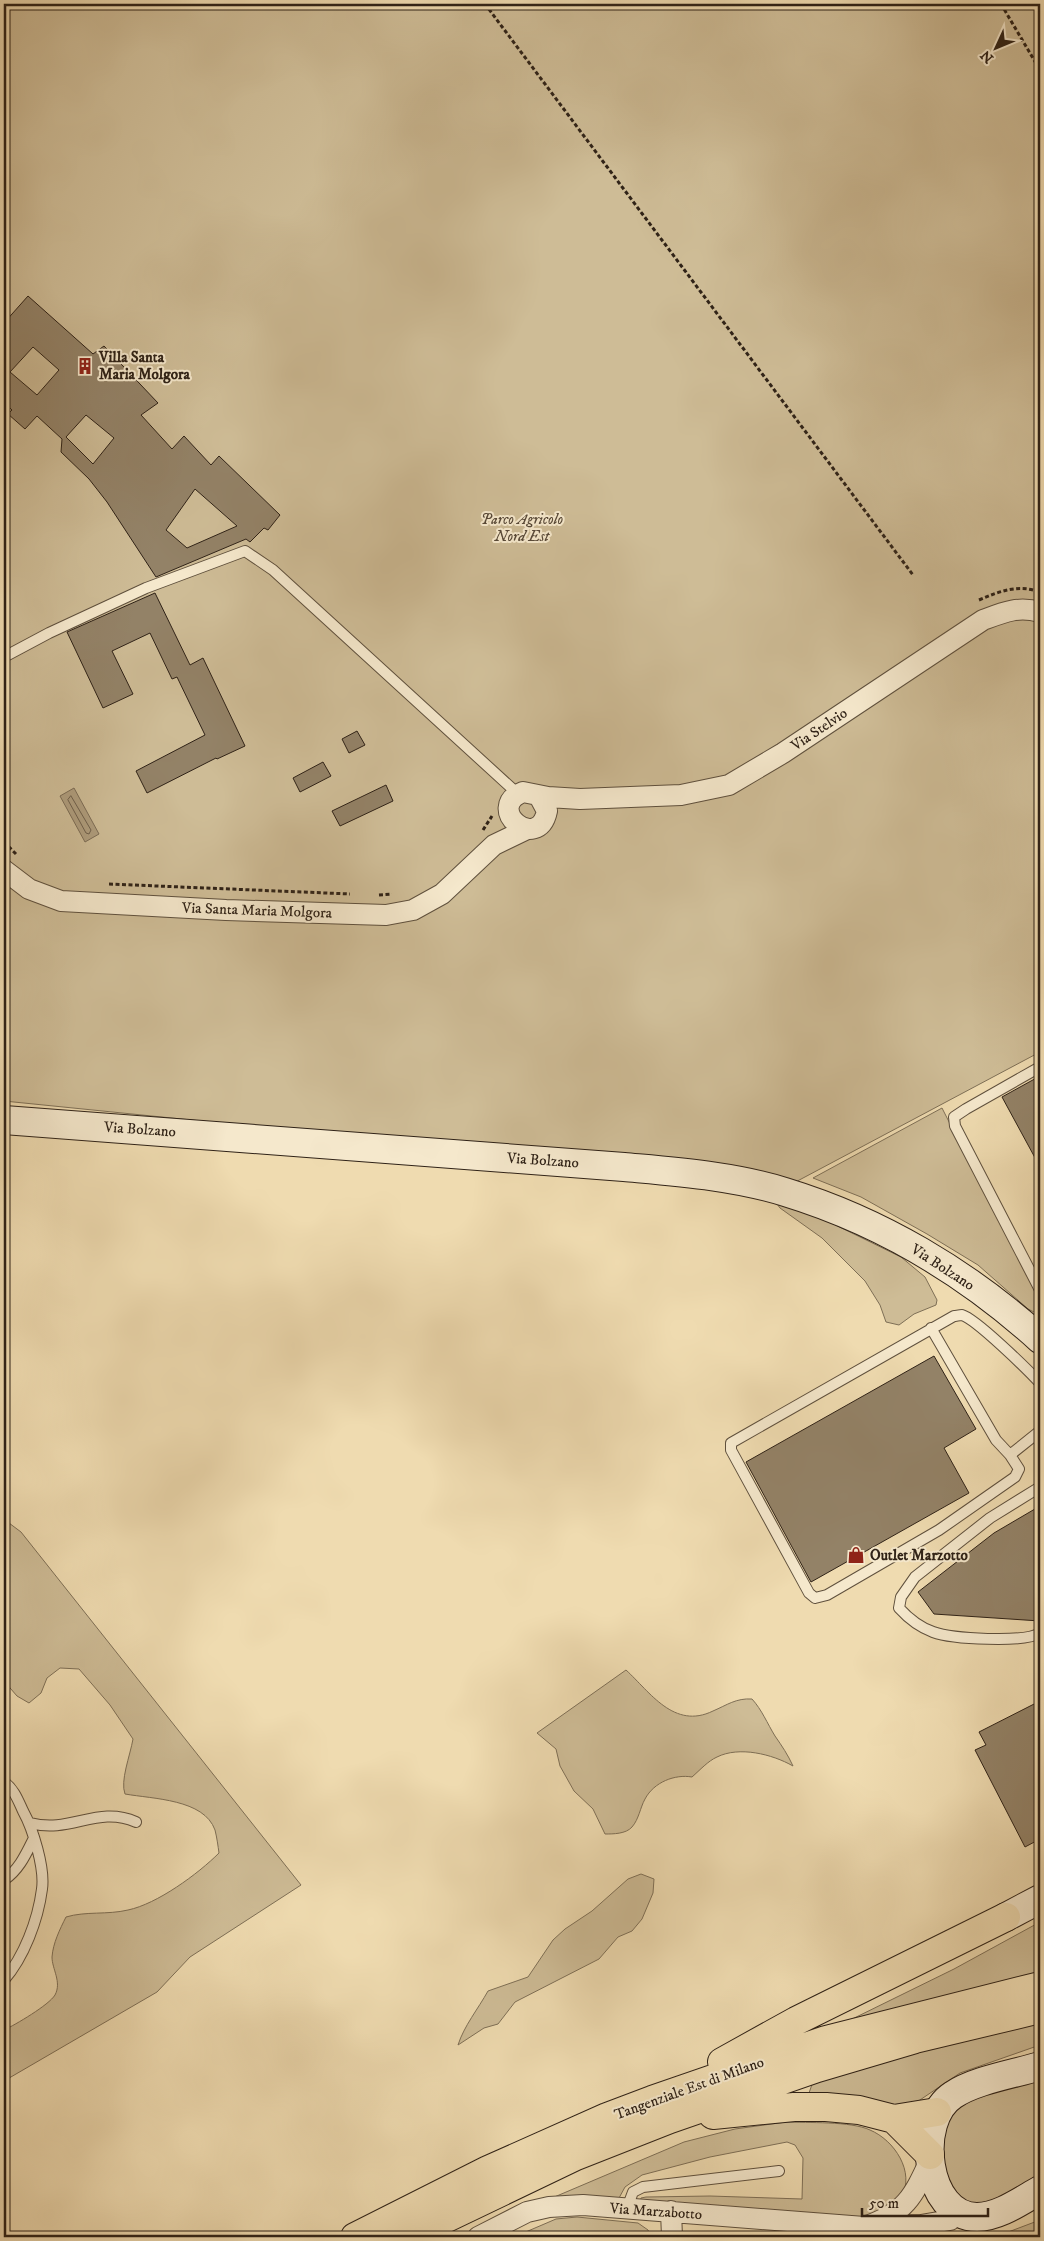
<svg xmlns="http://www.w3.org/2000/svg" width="1044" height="2241" viewBox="0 0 1044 2241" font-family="'IM FELL DW Pica',serif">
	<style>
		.green { fill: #cebc96; stroke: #7e6f56 }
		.water { fill: #ae9c7c; stroke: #7b6b54 }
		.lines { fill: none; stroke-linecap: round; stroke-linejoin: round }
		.shore { stroke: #6e5f4a; stroke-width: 1 }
		.building { fill: #938267; stroke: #2f2217; fill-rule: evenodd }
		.lane-casing { stroke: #5f503d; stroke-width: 12 }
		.street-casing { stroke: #5f503d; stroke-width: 22 }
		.secondary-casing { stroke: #2f2217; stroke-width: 30 }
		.highway-casing { stroke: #2f2217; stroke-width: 30 }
		.path { stroke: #2f2217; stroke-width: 3; stroke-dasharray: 4 2.5; stroke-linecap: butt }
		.lane { stroke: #f5e8cc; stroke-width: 10 }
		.street { stroke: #f5e8cc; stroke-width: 20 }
		.secondary { stroke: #f5e8cc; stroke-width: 28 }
		.highway { stroke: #efdbb0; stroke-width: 28 }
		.labels { text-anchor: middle; stroke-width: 4; stroke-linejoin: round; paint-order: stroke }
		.poi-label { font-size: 15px; font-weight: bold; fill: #2f2217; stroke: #f5e8cc; text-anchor: start }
		.park-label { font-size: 15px; font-style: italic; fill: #574837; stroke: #f5e8cc }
		.street-label { font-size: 15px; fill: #2f2217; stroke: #f5e8cc }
	</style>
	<rect width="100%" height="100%" fill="#efdbb0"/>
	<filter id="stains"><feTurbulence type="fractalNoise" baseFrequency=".004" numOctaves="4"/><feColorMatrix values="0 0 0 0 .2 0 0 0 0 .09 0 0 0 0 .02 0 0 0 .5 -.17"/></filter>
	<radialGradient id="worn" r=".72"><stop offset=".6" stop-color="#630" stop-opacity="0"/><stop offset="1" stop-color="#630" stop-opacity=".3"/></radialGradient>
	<path class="green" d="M4,4H1040V1052L788,1186L359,1137L4,1101Z
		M942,1108L1040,1301V1312H1034L1028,1309L978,1265L927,1234L861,1197L813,1178Z
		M781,1202L811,1213L901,1257L925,1277L937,1300L936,1305L914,1314L899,1325L886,1322L880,1305L865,1281L822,1238L780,1208L777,1204Z
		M9,1523L21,1532L301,1885L190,1957L157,1992L4,2081V2030C15,2025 49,2005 55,1995C62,1982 52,1969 52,1957C53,1943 60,1929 66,1917C86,1911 107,1915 128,1910C157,1904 198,1874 219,1853C218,1846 217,1838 215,1830C204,1799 153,1799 125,1794C120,1781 130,1756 133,1739L110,1705L79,1669L60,1668L47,1678L41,1693L29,1703L17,1696L4,1681V1527Z
		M626,1670C650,1692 674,1730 713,1711C727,1705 736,1698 752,1699C762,1710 767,1723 775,1736C782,1746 788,1755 793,1766C772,1754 739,1746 717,1757C708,1761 700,1770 692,1777C675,1774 654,1782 645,1799C640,1808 639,1819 632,1827C626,1834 613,1834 605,1834L593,1809L574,1791L560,1766L556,1749L537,1733Z
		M641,1874L654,1879L653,1893L642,1919L632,1931L618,1937L599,1959L515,2002L498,2024L484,2028L458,2045C464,2026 478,2009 488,1991L528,1977L553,1940L565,1929L592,1911L628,1879Z
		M1040,1922V1974L840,2025L954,1969Z
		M1040,2016V2045L960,2073L911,2106L902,2108L856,2098L809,2093L815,2076Z
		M1040,2075V2181L974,2208L952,2194L938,2149L954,2105Z
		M786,2122C807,2123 851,2121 870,2130C894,2140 916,2172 901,2198C897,2206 882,2213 874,2218L639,2205L641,2198L646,2197L710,2196L802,2199L803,2158L795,2145L787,2142L710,2157L642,2175L625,2187L619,2198H552L684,2142L735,2129Z
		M577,2217L638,2223L648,2230L651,2237H514L556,2219Z
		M1040,2220V2230L1024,2237H995Z"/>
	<path class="water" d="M74,788L99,834L85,842L60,796Z"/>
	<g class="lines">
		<path class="shore" d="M71,796L91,830L89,834L86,833L68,800Z"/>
	</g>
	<path class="building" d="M28,296L93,354L104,346L158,403L141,415L172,449L184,436L211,465L219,456L280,515L268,530L264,528L250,542L246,539L156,577L107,502L89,479L61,452L62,439L37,416L25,429L8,414L12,410L4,402V323ZM33,347L59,370L37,395L10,372ZM86,415L114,438L93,464L66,437ZM195,489L237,526L187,548L166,530Z
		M155,593L190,665L203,658L245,746L217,759L216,758L147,793L136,771L205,735L177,677L172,679L150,633L112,651L133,694L103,708L67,632Z
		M357,731L365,745L349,753L342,739Z
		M323,762L331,776L300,792L293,778Z
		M386,785L393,801L340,826L332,811Z
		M1040,1076V1167L1002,1097Z
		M934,1356L976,1429L944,1448L969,1493L811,1582L746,1462Z
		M1040,1506V1621L934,1614L918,1592L994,1533Z
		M1040,1701V1839L1025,1847L975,1750L986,1745L979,1732Z"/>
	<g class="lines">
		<g class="lane-casing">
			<path id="lane" d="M4,657L49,633L146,588L245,551L273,570L518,794
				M1040,1067L966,1109L954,1117L955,1126L1040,1290
				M931,1328L996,1440L1010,1455
				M1040,1383C1028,1370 976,1319 962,1315C959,1315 956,1316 954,1316L731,1443V1450L809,1593L815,1598L827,1595L939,1530L1015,1477L1019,1469L1010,1455L1040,1431
				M1040,1487L990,1518L915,1577L901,1597L899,1608C909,1619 919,1627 933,1632C952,1639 1024,1643 1040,1633
				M4,1782C14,1789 18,1800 23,1811C33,1829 45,1868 42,1889C38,1920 24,1957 4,1980
				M30,1823C71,1834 97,1805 136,1822
				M4,1880C19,1870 26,1854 34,1838
				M627,2208L633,2192L643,2187L779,2171"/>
		</g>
		<g class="street-casing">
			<path id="street" d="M539,796L547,811C538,854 483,808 523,792L548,797L580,799L681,795L729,785L783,753L983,620C1004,612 1018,606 1040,612
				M4,870L29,889L61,901L226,910L386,915L413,910L442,894L494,845L527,829
				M671,2211L672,2237
				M876,2226L921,2225L950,2220L956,2209
				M478,2237L527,2212L549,2207L583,2205L864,2227C906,2213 913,2197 931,2158"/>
		</g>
		<g class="secondary-casing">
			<path id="secondary" d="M4,1120L624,1167C678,1172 734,1176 785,1192C880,1221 967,1273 1040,1339
				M1006,1917L1040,1899
				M1040,2066C1014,2074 975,2080 953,2095C914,2120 925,2217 977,2217C999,2217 1022,2200 1040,2190"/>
		</g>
		<g class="highway-casing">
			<path id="highway" d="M722,2062L796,2021L1006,1917
				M713,2115L794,2107H826L859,2110L894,2119L937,2112
				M894,2119L930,2155
				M355,2237L488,2170L607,2117L652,2100L826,2040L1040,1986
				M407,2237L576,2156L670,2119L817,2068L915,2039L1040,2009"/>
		</g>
		<path class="path" d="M485,4L913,575
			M1001,4L1040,70
			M979,600C1000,591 1018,584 1040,592
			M483,830L492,816
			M4,842L16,854
			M109,884L350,894
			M379,895L392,894"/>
		<use href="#lane" class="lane"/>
		<use href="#street" class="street"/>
		<use href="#secondary" class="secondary"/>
		<use href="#highway" class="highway"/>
	</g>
	<defs>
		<g id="building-bare" transform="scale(1.35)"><path d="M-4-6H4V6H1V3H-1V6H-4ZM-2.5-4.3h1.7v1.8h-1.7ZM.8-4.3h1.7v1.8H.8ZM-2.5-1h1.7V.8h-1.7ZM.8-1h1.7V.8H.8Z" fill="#8f2418" stroke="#f5e8cc" stroke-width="2.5" paint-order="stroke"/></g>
		<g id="shop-bare" transform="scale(1.35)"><path d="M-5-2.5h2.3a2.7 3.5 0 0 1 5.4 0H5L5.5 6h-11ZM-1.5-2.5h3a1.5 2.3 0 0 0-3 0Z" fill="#8f2418" stroke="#f5e8cc" stroke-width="2.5" paint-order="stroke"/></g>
	</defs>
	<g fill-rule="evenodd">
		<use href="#building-bare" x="85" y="366"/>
		<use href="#shop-bare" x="856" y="1555"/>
	</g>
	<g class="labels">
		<g class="poi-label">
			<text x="99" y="362">Villa Santa<tspan x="99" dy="17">Maria Molgora</tspan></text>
			<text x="870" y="1560">Outlet Marzotto</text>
		</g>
		<g class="park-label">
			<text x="522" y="524">Parco Agricolo<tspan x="522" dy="17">Nord Est</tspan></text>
		</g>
		<g class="street-label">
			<text transform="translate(819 729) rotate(-34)" y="5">Via Stelvio</text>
			<text transform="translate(257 910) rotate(2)" y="5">Via Santa Maria Molgora</text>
			<text transform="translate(140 1129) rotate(4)" y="5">Via Bolzano</text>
			<text transform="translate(543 1160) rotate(4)" y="5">Via Bolzano</text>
			<text transform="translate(943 1267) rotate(33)" y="5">Via Bolzano</text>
			<text transform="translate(689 2088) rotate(-20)" y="5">Tangenziale Est di Milano</text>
			<text transform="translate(656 2211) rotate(4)" y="5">Via Marzabotto</text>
		</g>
	</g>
	<rect width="1044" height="2241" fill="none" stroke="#efdbb0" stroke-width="20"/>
	<rect x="5" y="5" width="1034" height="2231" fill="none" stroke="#2f2217" stroke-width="2.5"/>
	<rect x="10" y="10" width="1024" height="2221" fill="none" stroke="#2f2217"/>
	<g transform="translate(996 48) rotate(226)" stroke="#f5e8cc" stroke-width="4" paint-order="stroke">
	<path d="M0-4L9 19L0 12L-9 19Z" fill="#2f2217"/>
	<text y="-8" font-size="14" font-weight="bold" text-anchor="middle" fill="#2f2217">N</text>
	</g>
	<path d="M862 2208v8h126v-8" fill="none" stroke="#2f2217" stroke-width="2.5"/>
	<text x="869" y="2208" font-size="15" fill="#2f2217" stroke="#f5e8cc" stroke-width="4" paint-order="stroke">50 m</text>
	<rect width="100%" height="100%" filter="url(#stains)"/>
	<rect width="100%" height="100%" fill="url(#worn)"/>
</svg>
